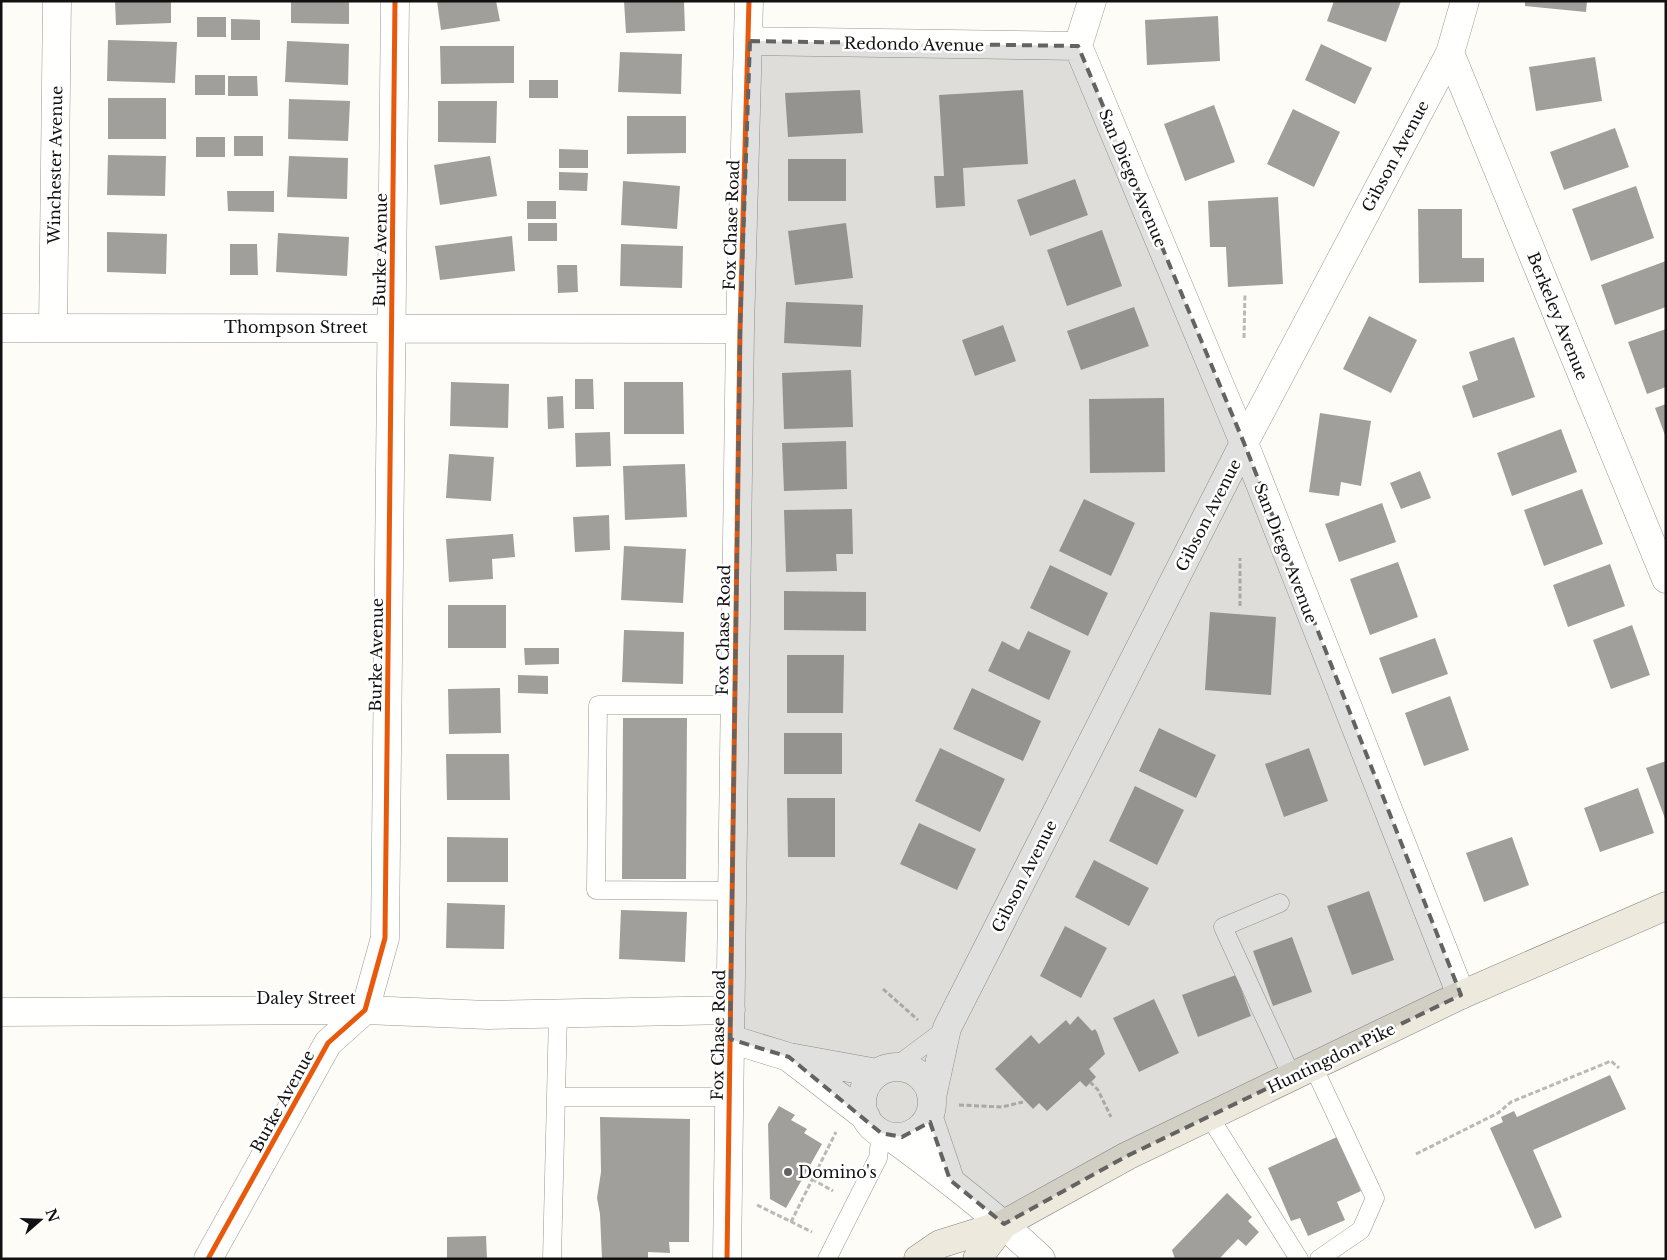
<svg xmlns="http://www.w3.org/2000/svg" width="1667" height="1260" viewBox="0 0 1667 1260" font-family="'Libre Baskerville',serif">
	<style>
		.building { fill: #a19f9c }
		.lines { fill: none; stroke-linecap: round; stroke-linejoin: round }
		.service-casing { stroke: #979795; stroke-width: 19 }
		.minor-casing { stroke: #979795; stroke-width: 29 }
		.primary-casing { stroke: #858482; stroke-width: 29 }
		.path { stroke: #b9b9b8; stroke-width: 3; stroke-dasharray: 5 2.5; stroke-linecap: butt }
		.service { stroke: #fffffe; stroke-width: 18 }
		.minor { stroke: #fffffe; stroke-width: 28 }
		.primary { stroke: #ede9dc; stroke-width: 28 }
		.cycleway-casing { stroke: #fff; stroke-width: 8 }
		.cycleway { stroke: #e8590c; stroke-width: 5 }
		.marked { fill: #646362; fill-opacity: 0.2; stroke: #646362; stroke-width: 4; stroke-dasharray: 10 6; stroke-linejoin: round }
		.poi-dot { fill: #646362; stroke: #fff; stroke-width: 2 }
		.labels { text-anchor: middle; stroke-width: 5; stroke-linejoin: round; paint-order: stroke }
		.street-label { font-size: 16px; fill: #111; stroke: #fff }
		.poi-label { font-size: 16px; fill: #111; stroke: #fff; text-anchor: start }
	</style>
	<rect width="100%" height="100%" fill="#fdfcf7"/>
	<path class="building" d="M115,1H171V23L116,25Z
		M291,1H349V24L291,23Z
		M437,1H496L500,21L441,30Z
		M624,1H684L685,31L626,33Z
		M1334,1H1401L1386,42L1327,21Z
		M1525,1H1587L1586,12L1525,6Z
		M1218,16L1220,61L1147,65L1145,20Z
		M197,17H226V37H197Z
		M231,19L260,20V40H231Z
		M108,40L177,42L175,83L107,81Z
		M287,41L349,44L348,85L285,82Z
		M1321,44L1372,68L1355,104L1305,80Z
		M440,46H514V83L441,84Z
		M620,52L682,54L681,94L618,92Z
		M1595,57L1602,101L1536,111L1529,67Z
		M195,75H225V95H195Z
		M228,76H257L258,96H228Z
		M529,80H558V98H529Z
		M860,90L863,133L788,137L785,93Z
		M1023,90L1028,164L963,168L965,206L936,208L934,176H944L939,95Z
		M108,98H166V139H108Z
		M289,99L350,101L348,141L288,139Z
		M438,101H497L496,143L438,142Z
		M1214,105L1235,162L1185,181L1164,124Z
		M1293,109L1340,132L1314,187L1267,164Z
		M627,116H686V153L627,154Z
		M1615,128L1629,167L1564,190L1550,152Z
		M234,136H263V156H234Z
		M196,137H225V157H196Z
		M559,149L588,150V168H559Z
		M108,155L166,156L165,196L107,195Z
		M289,156L348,158L347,199L287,197Z
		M490,156L497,196L440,205L434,165Z
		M788,159H846V201H788Z
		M559,172L588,173L587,191L559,190Z
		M1075,179L1088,215L1030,236L1017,200Z
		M623,181L680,186L677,229L621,225Z
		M1636,186L1654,238L1591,261L1572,209Z
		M227,191H274V212L228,211Z
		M1278,197L1283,284L1228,287L1226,247H1210L1208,201Z
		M527,201H556V219H527Z
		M1418,209H1462V258H1484V282L1419,283Z
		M528,223H557V241H528Z
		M846,223L853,278L795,285L788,231Z
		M1102,230L1122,286L1067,306L1047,250Z
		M107,232L167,234L166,274L107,272Z
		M278,233L349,237L347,276L276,272Z
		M512,236L515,271L440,280L435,246Z
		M230,244H257L258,275H230Z
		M621,244L683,246L682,288L620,286Z
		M1666,261V307L1615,325L1601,285Z
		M557,265H577L578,292L558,293Z
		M786,302L863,305L861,347L784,343Z
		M1134,307L1149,346L1081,370L1067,331Z
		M1369,316L1417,340L1391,393L1343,369Z
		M1003,325L1016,361L975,376L962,340Z
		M1666,329V387L1647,394L1628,342Z
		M1514,337L1535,397L1473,418L1462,386L1478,380L1469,352Z
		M851,370L853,427L784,429L782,373Z
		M575,379H593L594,409H575Z
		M451,382L509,384L508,428L450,426Z
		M624,382H683L684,434H624Z
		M563,396L564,428L548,429L547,397Z
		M1164,398L1165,472L1090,473L1089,399Z
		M1666,404V438L1655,408Z
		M1320,413L1371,421L1361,486L1341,482L1339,496L1309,492Z
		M1561,429L1577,472L1512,496L1497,453Z
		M610,432L611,466L576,467L575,433Z
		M846,441L847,489L784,491L782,443Z
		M449,454L494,457L491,501L446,498Z
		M685,464L687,517L625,520L623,466Z
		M1420,471L1431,498L1401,509L1390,483Z
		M1582,489L1603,544L1544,566L1524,510Z
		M1084,499L1135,523L1111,576L1059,551Z
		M1382,503L1396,542L1339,562L1325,524Z
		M852,509L853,554H836L837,571L786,572L784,510Z
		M609,515L610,550L575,552L573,517Z
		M513,534L515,557L492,559L493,579L449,582L446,539Z
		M624,546L686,549L683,603L621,600Z
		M1398,562L1418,617L1370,635L1350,579Z
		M1610,564L1625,606L1568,627L1553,585Z
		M1050,565L1108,593L1088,636L1030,608Z
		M784,591L866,592V631L784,630Z
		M448,605H506V648H448Z
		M1210,612L1276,617L1271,695L1205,690Z
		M1632,625L1650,675L1611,689L1593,640Z
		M624,630L684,632L683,684L622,682Z
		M1028,631L1071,651L1049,700L988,671L1002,641L1019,650Z
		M1435,638L1448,674L1392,694L1379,658Z
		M524,648H559V664L525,665Z
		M787,655H844L843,713H787Z
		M518,675L548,676V694L518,693Z
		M500,688L501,733L449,734L448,689Z
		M972,688L1041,721L1023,761L953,729Z
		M1450,696L1469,750L1424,766L1405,713Z
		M623,718H687L686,879H622Z
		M1159,728L1216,755L1196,798L1139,771Z
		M784,733H842V774H784Z
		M940,748L1005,779L980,832L915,801Z
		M1309,748L1328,801L1284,817L1265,764Z
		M446,754H509L510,800H447Z
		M1666,761V821L1646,768Z
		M1135,786L1184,810L1157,865L1109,841Z
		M1638,788L1654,833L1600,852L1584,808Z
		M787,798H835V857H788Z
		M919,823L976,849L957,890L900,864Z
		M447,837L508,838V882H447Z
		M1512,837L1529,885L1484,902L1466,853Z
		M1094,860L1149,888L1129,926L1075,897Z
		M1369,891L1394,960L1352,975L1327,906Z
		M447,903L505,905L504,949L446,948Z
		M621,910L687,912L685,962L619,959Z
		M1065,926L1107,948L1081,998L1040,976Z
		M1292,937L1312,992L1273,1006L1253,951Z
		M1236,975L1251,1016L1198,1037L1182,995Z
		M1154,999L1179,1053L1139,1072L1113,1018Z
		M1078,1016L1092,1031L1095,1029L1097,1032L1105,1054L1089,1069L1096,1077L1086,1087L1080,1081L1047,1111L1039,1103L1033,1109L995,1069L1031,1035L1039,1044L1066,1020L1070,1025Z
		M1610,1075L1626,1109L1533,1150L1562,1217L1535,1229L1490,1128L1503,1122L1501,1117L1514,1111L1517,1117Z
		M779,1106L795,1115L791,1120L807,1129L804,1133L822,1144L786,1208L770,1199L768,1124Z
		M600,1117L690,1119L689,1242H669L670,1253L648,1252V1259H602L600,1214L597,1198L601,1172Z
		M1337,1137L1361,1191L1337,1202L1345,1220L1308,1236L1300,1218L1291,1221L1268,1168Z
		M1227,1193L1252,1217L1248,1221L1259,1232L1246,1246L1238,1239L1219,1259H1175L1172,1250Z
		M486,1236L487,1259H447V1237Z"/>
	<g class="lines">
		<g class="service-casing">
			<path id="service" d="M732,891L596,890L598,705H734
				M1280,903L1223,927L1292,1077
				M1313,1066L1375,1198L1361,1230L1319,1259
				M895,1067L947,1028
				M556,1097H730
				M1209,1116L1299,1259
				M552,1259L558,1014
				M827,1259L878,1158L881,1133"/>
		</g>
		<g class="minor-casing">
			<path id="minor" d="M1092,1L1078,46L1244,443L1461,995
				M750,41L1078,46
				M1450,53L1666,579
				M1,328L740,329
				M53,328L57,1
				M1,1012L365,1010L488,1015L731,1010
				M730,1039L789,1057L877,1073
				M792,1060L866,1117
				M862 1102a35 35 0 1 1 70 0a35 35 0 1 1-70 0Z
				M932,1097L947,1028L1244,443L1450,53L1465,1
				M929,1118L950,1180
				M891,1137C943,1175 994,1214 1041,1259
				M208,1259L328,1043L365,1010L385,938L395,1
				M727,1259L740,329L749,1"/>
		</g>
		<g class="primary-casing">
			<path id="primary" d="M918,1259L940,1244L1004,1224L1127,1156L1461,995L1666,906
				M977,1259L1004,1224"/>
		</g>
		<path class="path" d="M1244,338L1245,293
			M1240,606V558
			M883,989L918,1020
			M1090,1082L1098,1090L1111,1117
			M959,1105L1002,1107L1023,1102
			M1416,1154L1498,1113L1511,1102L1611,1061L1619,1068
			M812,1179L833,1191
			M757,1205L812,1232
			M791,1222L836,1132"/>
		<use href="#service" class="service"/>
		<use href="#minor" class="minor"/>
		<use href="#primary" class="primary"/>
		<g class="cycleway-casing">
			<path id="cycleway" d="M208,1259L328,1043L365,1010L385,938L395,1
				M727,1259L740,329L749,1"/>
		</g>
		<use href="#cycleway" class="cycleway"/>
	</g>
	<path class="marked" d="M750,41L1078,46L1244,443L1461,995L1127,1156L1004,1224L950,1180L930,1122L902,1137L881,1133L789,1057L730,1039L740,329Z"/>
	<circle class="poi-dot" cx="788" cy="1172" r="5"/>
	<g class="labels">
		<g class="street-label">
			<text transform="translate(914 44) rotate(1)" y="6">Redondo Avenue</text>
			<text transform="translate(1395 156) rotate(-62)" y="6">Gibson Avenue</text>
			<text transform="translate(55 165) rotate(-89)" y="6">Winchester Avenue</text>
			<text transform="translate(1133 178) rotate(67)" y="6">San Diego Avenue</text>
			<text transform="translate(731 225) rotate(-88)" y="6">Fox Chase Road</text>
			<text transform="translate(380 250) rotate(-89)" y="6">Burke Avenue</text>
			<text transform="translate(1558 316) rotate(68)" y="6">Berkeley Avenue</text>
			<text x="296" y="333">Thompson Street</text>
			<text transform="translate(1208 515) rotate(-63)" y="6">Gibson Avenue</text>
			<text transform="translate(1286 553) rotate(69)" y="6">San Diego Avenue</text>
			<text transform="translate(723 630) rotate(-89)" y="6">Fox Chase Road</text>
			<text transform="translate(376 655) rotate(-89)" y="6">Burke Avenue</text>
			<text transform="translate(1024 876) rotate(-63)" y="6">Gibson Avenue</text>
			<text x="306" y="1004">Daley Street</text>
			<text transform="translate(718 1035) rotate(-89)" y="6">Fox Chase Road</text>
			<text transform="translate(1331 1058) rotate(-26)" y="6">Huntingdon Pike</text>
			<text transform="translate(282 1101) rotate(-61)" y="6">Burke Avenue</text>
		</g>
		<g class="poi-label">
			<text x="798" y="1178">Domino's</text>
		</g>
	</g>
	<rect width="1667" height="1260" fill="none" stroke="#111111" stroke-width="5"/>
	<g transform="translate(40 1220) rotate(70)" stroke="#ffffff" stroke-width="4" paint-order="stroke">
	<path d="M0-4L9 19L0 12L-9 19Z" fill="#111111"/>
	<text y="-8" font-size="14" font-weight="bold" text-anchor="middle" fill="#111111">N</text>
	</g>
</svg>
